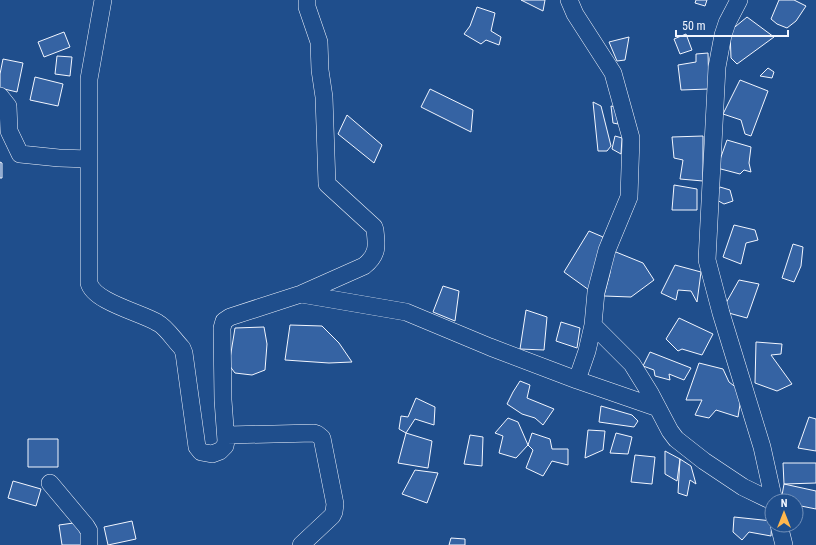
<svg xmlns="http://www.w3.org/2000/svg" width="816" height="545" viewBox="0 0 816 545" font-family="'Roboto Condensed',sans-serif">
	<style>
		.building { fill: #3563a3; stroke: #f2f6ff }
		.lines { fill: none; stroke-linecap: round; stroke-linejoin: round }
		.minor-casing { stroke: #f2f6ff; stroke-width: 18 }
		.minor { stroke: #1f4e8c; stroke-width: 17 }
	</style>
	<rect width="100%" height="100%" fill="#1f4e8c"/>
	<path class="building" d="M521,0H545L543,11Z
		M696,0H707L705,6L695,3Z
		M779,0H794L806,6L796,21L787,28L777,24L771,19Z
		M477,7L495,13L491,31L501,37L499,45L486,40L481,44L464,34L470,26Z
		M747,17L774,37L737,64L731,58L730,31Z
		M64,32L70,47L44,57L38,42Z
		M686,34L692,50L680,54L674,39Z
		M629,37L625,60L617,61L609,42Z
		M708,53L709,89L681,90L678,65L696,62V54Z
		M57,56L72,57L70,76L55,74Z
		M3,59L23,63L17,92L0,88V74Z
		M768,68L774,72L772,78L760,76Z
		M35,77L63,84L58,106L30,100Z
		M740,80L768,91L751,136L745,134L741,120L723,114Z
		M430,89L473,110L471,132L421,107Z
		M593,102L601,106L611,146L607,151H598Z
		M611,106L616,107L618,124L613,123Z
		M347,115L382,145L374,163L338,134Z
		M615,136L622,138L621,154L612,149Z
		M703,136V181L680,179L683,160L674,158L672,137Z
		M727,140L751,147L749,163L751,172L744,170L740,174L717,168Z
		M0,162L2,163V178H0Z
		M674,185L697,189V210H672Z
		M720,187L730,190L733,201L724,204L713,198Z
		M734,225L755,230L758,240L746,243L741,264L723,257Z
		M589,231L603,237L589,290L564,272Z
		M793,244L803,247L801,266L794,282L782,278Z
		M611,250L643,263L654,280L631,297L604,296L610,273Z
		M675,265L701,272L697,302L691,291L678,290L676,300L661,293Z
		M739,280L759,284L747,318L725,312L726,303Z
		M443,286L459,291L455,321L433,312Z
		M526,310L547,317L544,350L520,349Z
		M679,318L713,334L702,355L682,349L678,351L666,339Z
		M561,322L580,328L577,348L556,341Z
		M290,325L322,326L339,343L352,362L329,363L285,360Z
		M264,327L267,344L265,370L252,375L235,373L229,365L235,328Z
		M756,342L782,344L781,354L771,355L792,384L777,391L755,383Z
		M650,352L691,368L684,380L669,374L670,380L655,376L654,370L643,366Z
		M699,363L723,369L729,382L742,392L738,417L716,410L709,418L695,415L702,400H686Z
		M520,381L530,385L527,398L554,409L543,425L535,418L522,414L507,404L513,392Z
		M416,398L435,407L434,425L415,419L406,433L399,429L401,416L408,417Z
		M601,406L632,415L638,421L634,427L599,422Z
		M809,417L816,419V451L798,448Z
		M508,418L518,422L528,445L516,458L499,453L503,436L495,433Z
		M588,430L605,431L603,450L585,458Z
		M406,433L432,441L428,468L398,463Z
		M532,433L550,439L552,449H568V465L552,461L543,476L526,468L533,450L528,445Z
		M616,433L632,437L628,454L610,453Z
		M470,435L483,437L482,466L464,464Z
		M28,439H58V467H28Z
		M665,451L680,459L677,481L665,474Z
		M635,455L655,457L652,484L631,482Z
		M680,459L691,466L696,484L690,480L687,496L678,493Z
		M783,463H816V483L784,484Z
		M415,470L438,473L427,503L402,494Z
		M13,481L41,489L36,506L8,498Z
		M784,484L816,491V509L796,505V501H781Z
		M734,517L772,521L771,536L749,532L742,540L733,532Z
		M132,521L136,539L108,545L104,527Z
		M81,522L83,545H62L59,525Z
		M451,538L465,539V545H449Z"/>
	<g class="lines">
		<g class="minor-casing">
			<path id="minor" d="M103,0L89,79V283C94,302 142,313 158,323C166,327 175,341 182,348L184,353L197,447L201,452L212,454L220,451L225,446L226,441L223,400L222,328L224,321L230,317L301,294L364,266C378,255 377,246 375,230L374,227L327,184L324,97L320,70L319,42L307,7V0
				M569,0L575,14L613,73L631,138L629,197L607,250L596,292L593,325L587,351L577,380
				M739,0L727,23L723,35L717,67L707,260L721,313L762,447L774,501
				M0,96L8,106L9,131L20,154L59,158L89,159
				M301,294L406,312L490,347L577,380L658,408
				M593,325L632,364L650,393L670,431L676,439L704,461L743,487L772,501
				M227,435L314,433L317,434L322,438L335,504L334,512L332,516L301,545
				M50,483L86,526L89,531V545
				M779,525L784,545"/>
		</g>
		<use href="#minor" class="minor"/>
	</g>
	<g transform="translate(784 513)"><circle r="19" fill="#1f4e8c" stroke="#7391ba"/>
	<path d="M0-3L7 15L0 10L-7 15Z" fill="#ffb74d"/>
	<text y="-6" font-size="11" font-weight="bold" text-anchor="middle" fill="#f2f6ff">N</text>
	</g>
	<path d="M676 30v6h112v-6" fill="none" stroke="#f2f6ff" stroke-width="2"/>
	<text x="682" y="30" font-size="12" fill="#f2f6ff" stroke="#1f4e8c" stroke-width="3" paint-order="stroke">50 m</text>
</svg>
